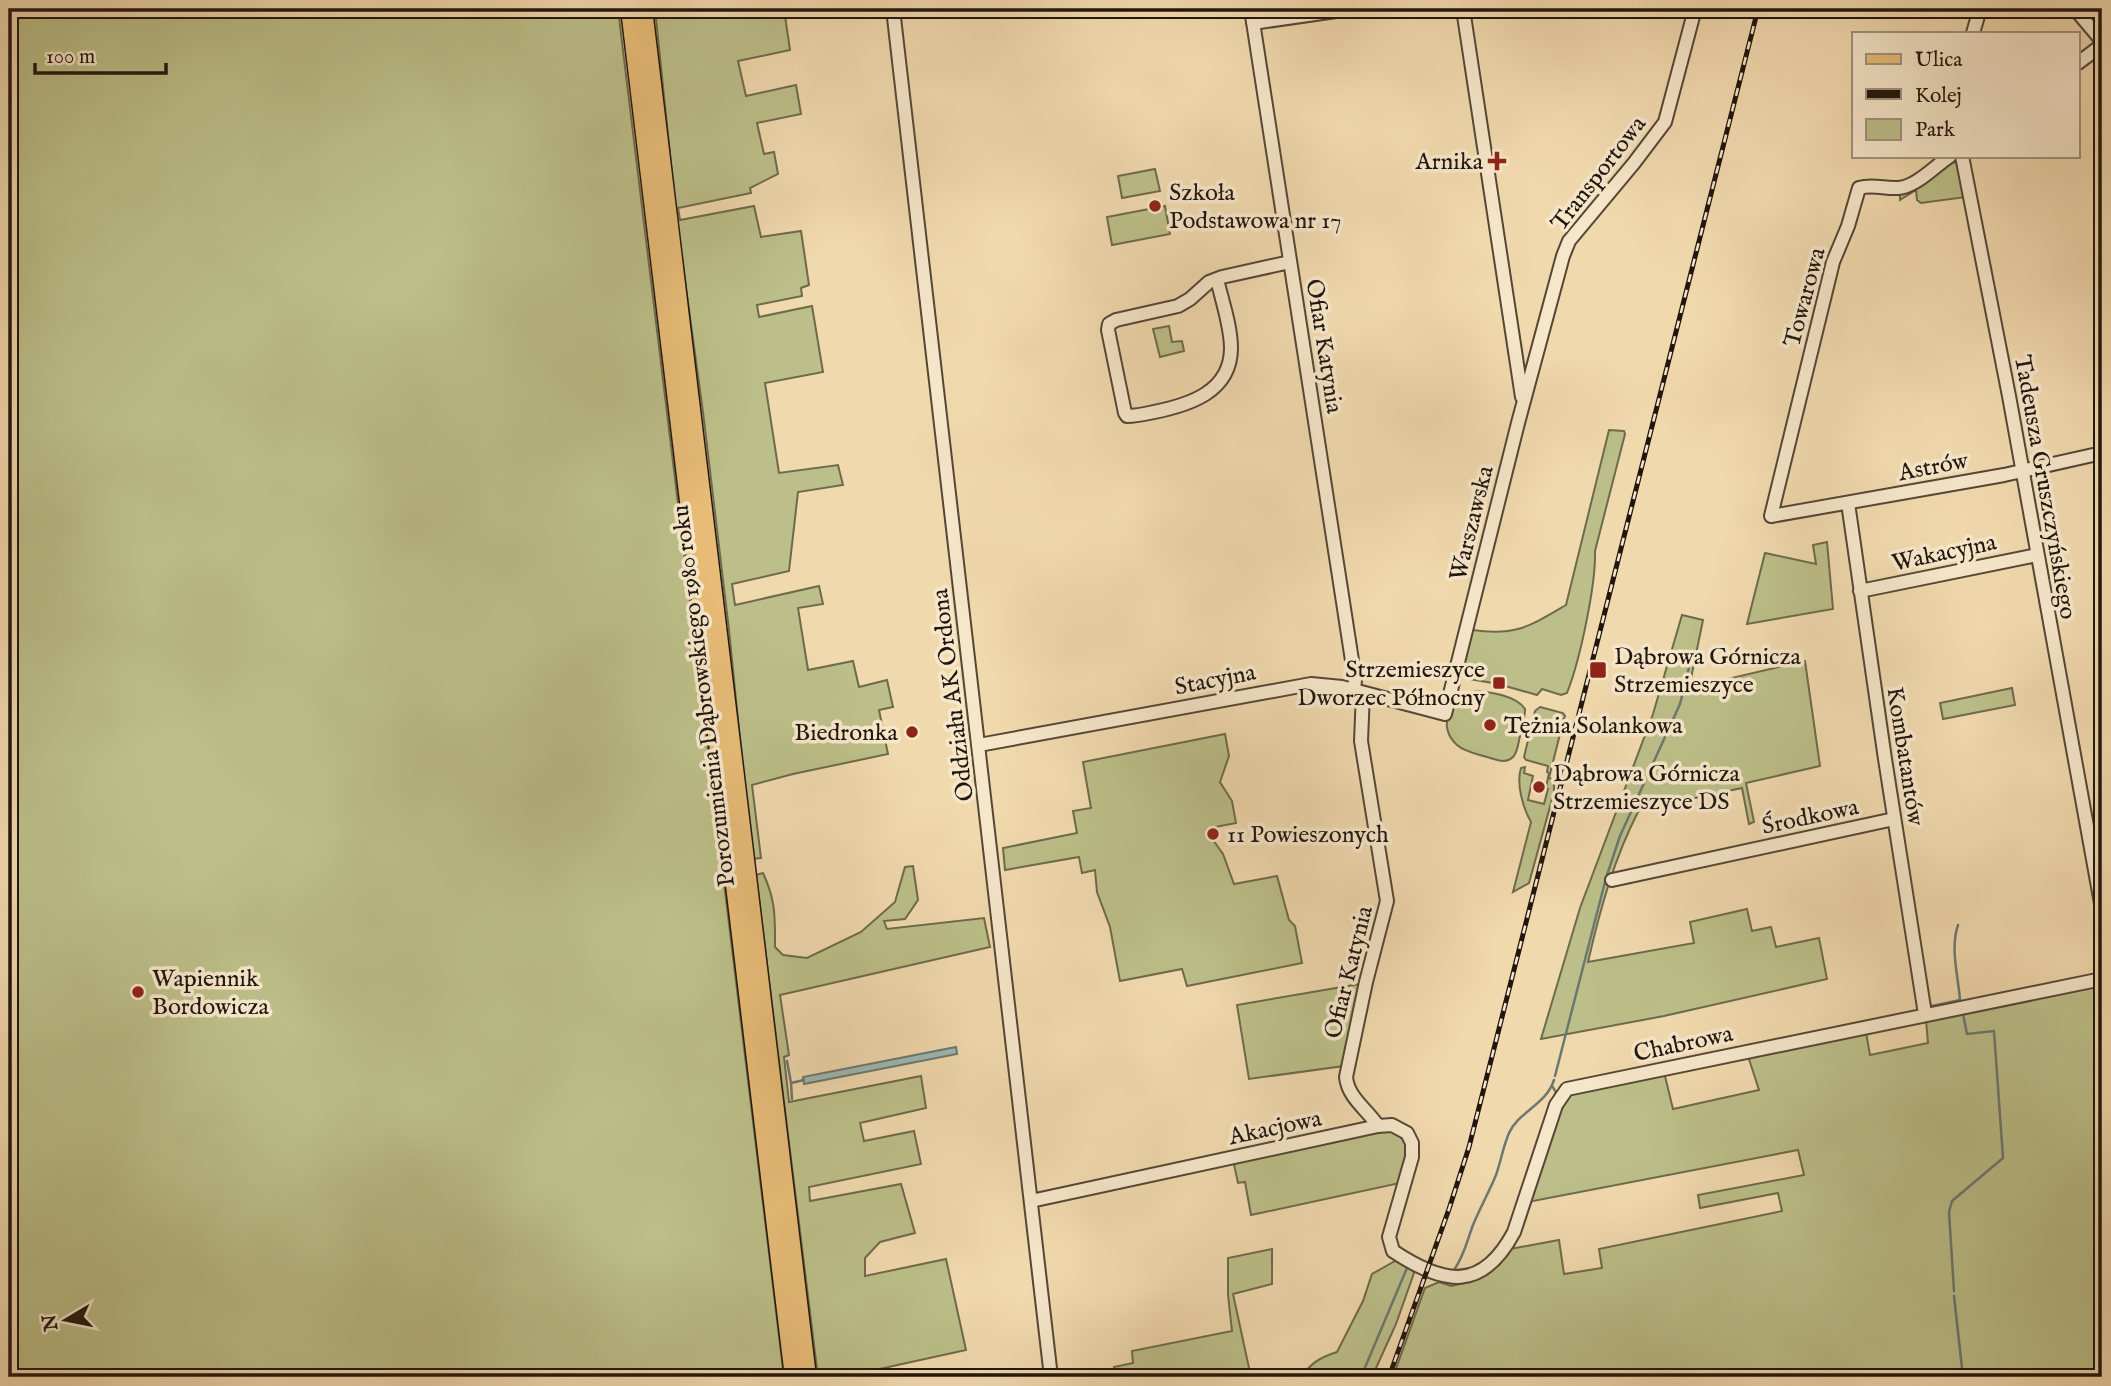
<svg xmlns="http://www.w3.org/2000/svg" width="2111" height="1386" viewBox="0 0 2111 1386" font-family="'IM FELL English',serif">
	<style>
		.green { fill: #bcbf89; stroke: #6e6a4c; stroke-width: 2 }
		.water { fill: #9db9b3; stroke: #6b7871; stroke-width: 2 }
		.lines { fill: none; stroke-linecap: round; stroke-linejoin: round }
		.stream { stroke: #6b7871; stroke-width: 2.5 }
		.minor-casing { stroke: #544736; stroke-width: 16 }
		.major-casing { stroke: #20160e; stroke-width: 19 }
		.minor { stroke: #f6e6ca; stroke-width: 12 }
		.major { stroke: #e8bc77; stroke-width: 16 }
		.rail-casing { stroke: #20160e; stroke-width: 5 }
		.rail { stroke: #f6e6ca; stroke-width: 2.5; stroke-dasharray: 8; stroke-linecap: butt }
		.poi-dot { fill: #8f2418; stroke: #f6e6ca; stroke-width: 2.5 }
		.labels { text-anchor: middle; stroke-width: 7; stroke-linejoin: round; paint-order: stroke }
		.poi-label { font-size: 24px; fill: #20160e; stroke: #f6e6ca; text-anchor: start }
		.street-label { font-size: 24px; fill: #20160e; stroke: #f6e6ca }
	</style>
	<rect width="100%" height="100%" fill="#f1d9ae"/>
	<filter id="stains"><feTurbulence type="fractalNoise" baseFrequency=".00286" numOctaves="4"/><feColorMatrix values="0 0 0 0 .2 0 0 0 0 .09 0 0 0 0 .02 0 0 0 .5 -.17"/></filter>
	<radialGradient id="worn" r=".72"><stop offset=".6" stop-color="#630" stop-opacity="0"/><stop offset="1" stop-color="#630" stop-opacity=".3"/></radialGradient>
	<path class="green" d="M9,9H618L784,1377H9Z
		M655,9H784L790,50L738,61L746,96L796,85L801,114L757,123L764,154L774,152L778,174L750,188L751,193L678,208L680,220L754,206L761,237L801,231L809,285L801,288L802,296L757,305L759,317L812,306L823,372L765,383L779,473L838,465L843,485L798,492L789,571L732,584L735,605L819,586L823,604L798,608L808,670L853,661L859,687L887,680L893,707L879,710L888,754L793,774L752,785L761,858L752,859L729,630L703,412L677,222Z
		M1952,161L1958,164L1966,197L1921,203L1917,200L1916,190L1900,200V192Z
		M1155,169L1160,191L1122,198L1118,176Z
		M1165,206L1170,234L1112,245L1107,217Z
		M1169,326L1172,342L1182,341L1184,351L1160,357L1153,329Z
		M1609,430L1624,431L1625,434L1595,551C1596,585 1580,660 1567,693L1561,695L1542,689L1537,695L1498,684L1470,679L1461,670L1472,630C1516,636 1528,627 1566,605Z
		M1827,542L1833,609L1747,624L1765,553L1816,564L1813,545Z
		M1682,615L1703,620L1689,688L1805,661L1820,766L1746,783L1754,822L1749,824L1742,788L1639,810C1614,858 1600,910 1588,962L1694,943L1690,922L1747,909L1752,931L1771,927L1776,947L1819,938L1827,979L1664,1016L1541,1039L1580,908L1653,714Z
		M2012,688L2015,705L1943,719L1940,703Z
		M1476,691C1491,692 1517,696 1525,709C1525,719 1522,727 1520,736C1518,743 1518,752 1513,757C1506,764 1496,760 1487,757C1477,754 1465,752 1457,745C1435,725 1452,697 1476,691Z
		M1540,707L1563,713L1565,716L1564,719H1561L1557,733L1560,734L1549,778L1554,780V792L1529,883L1513,892L1531,822C1523,808 1516,784 1521,768L1525,767L1524,773L1533,776L1528,800L1544,804L1548,789L1546,788L1549,773L1547,772L1548,766L1526,760L1524,757L1535,711Z
		M1225,734L1229,756L1220,782L1232,801L1236,823L1210,828L1211,837L1223,854L1234,884L1277,876L1289,920L1295,926L1302,963L1187,986L1182,969L1120,981L1110,927L1097,892L1095,870L1082,873L1079,857L1005,870L1003,848L1077,833L1073,811L1091,808L1083,762Z
		M913,866L918,900L905,919L884,921L887,929L984,918L990,947L780,995L789,1055L784,1057L789,1102L921,1076L926,1108L860,1123L864,1141L914,1131L921,1164L809,1187L810,1201L901,1184L915,1233L880,1242L865,1258V1276L946,1259L966,1350L843,1377H818L756,875L763,873C776,901 775,917 775,947L783,955L807,958L861,932L895,902L905,867Z
		M1371,982L1351,1065L1249,1079L1237,1005Z
		M2102,984V1377H1393L1425,1288L1439,1282L1451,1286L1470,1282L1486,1275L1510,1249L1559,1240L1564,1274L1602,1268L1599,1249L1782,1211L1778,1193L1700,1208L1698,1195L1804,1175L1798,1150L1528,1202L1550,1133L1566,1097L1577,1090L1664,1072L1673,1109L1759,1090L1748,1056L1866,1032L1870,1055L1928,1043L1926,1020Z
		M1391,1129L1405,1141L1406,1152L1400,1183L1251,1215L1245,1182L1238,1183L1233,1160Z
		M1272,1249V1284L1233,1294L1251,1377H1116L1114,1367L1133,1363L1132,1351L1232,1331L1228,1295V1258Z
		M1395,1261L1409,1265L1414,1273L1396,1324L1372,1377H1303C1308,1364 1324,1356 1337,1352L1363,1301L1372,1274Z"/>
	<path class="water" d="M956,1047L957,1054L804,1084L803,1077Z"/>
	<g class="lines">
		<path class="stream" d="M1958,925C1950,949 1958,974 1960,1000
			M1929,1003L1932,1006L1960,1000
			M787,1061L791,1083
			M1555,1076L1606,878L1620,836L1680,704L1690,663
			M1552,1086L1556,1092L1553,1100
			M792,1099L791,1083L804,1080
			M1454,1270C1464,1256 1467,1241 1473,1225C1480,1208 1489,1192 1496,1175C1501,1161 1503,1147 1509,1133C1519,1111 1546,1105 1554,1080
			M1457,1270L1472,1268
			M1954,1291L1949,1212L1952,1201L2003,1158L1994,1031L1967,1034L1963,1014
			M1954,1296L1963,1377
			M1361,1377L1407,1268"/>
		<g class="minor-casing">
			<path id="minor" d="M893,9L1051,1377
				M1251,9L1343,602L1355,680L1354,690
				M1463,9L1522,397
				M2075,9L2102,41
				M1253,23L1350,9
				M1973,33L1980,9
				M2078,63L2102,45
				M1950,156C1935,166 1916,187 1898,188C1885,189 1873,184 1859,188L1848,226L1833,262L1771,516L2004,475L2102,453
				M1962,156L2009,396L2102,909
				M1217,279C1222,301 1231,326 1231,348C1231,392 1189,405 1154,412C1145,414 1136,416 1127,416L1125,413L1108,330L1109,324L1116,320L1178,306L1190,299L1209,282L1222,277L1290,262
				M1848,503L1885,759L1925,1014
				M1860,591L2037,555
				M1363,693L1361,741L1387,901L1366,982L1346,1077C1348,1098 1367,1109 1378,1126
				M979,745L1311,684L1342,687L1445,714L1518,423L1563,256L1569,241L1634,163L1665,122L1695,9
				M1612,880L1894,819
				M1031,1201L1378,1126L1392,1125L1407,1133L1412,1143V1157L1389,1237L1393,1251C1444,1285 1482,1292 1514,1232L1556,1105L1567,1089L2102,979"/>
		</g>
		<g class="major-casing">
			<path id="major" d="M629,9L793,1377
				M644,9L808,1377"/>
		</g>
		<use href="#minor" class="minor"/>
		<use href="#major" class="major"/>
		<g class="rail-casing">
			<path id="rail" d="M1389,1377L1449,1209L1469,1147L1758,9"/>
		</g>
		<use href="#rail" class="rail"/>
	</g>
	<g class="poi-dot">
		<path d="M1493.5 150.5h7v7h7v7h-7v7h-7v-7h-7v-7h7z"/>
		<circle cx="1155" cy="206" r="7"/>
		<rect x="1589" y="661" width="18" height="18" rx="3.5"/>
		<rect x="1492" y="676" width="14" height="14" rx="3.5"/>
		<circle cx="1490" cy="725" r="7"/>
		<circle cx="912" cy="732" r="7"/>
		<circle cx="1539" cy="787" r="7"/>
		<circle cx="1213" cy="834" r="7"/>
		<circle cx="138" cy="992" r="7"/>
	</g>
	<g class="labels">
		<g class="poi-label">
			<text x="1483" y="169" text-anchor="end">Arnika</text>
			<text x="1169" y="200">Szkoła<tspan x="1169" dy="28">Podstawowa nr 17</tspan></text>
			<text x="1614" y="664">Dąbrowa Górnicza<tspan x="1614" dy="28">Strzemieszyce</tspan></text>
			<text x="1485" y="677" text-anchor="end">Strzemieszyce<tspan x="1485" dy="28">Dworzec Północny</tspan></text>
			<text x="1504" y="733">Tężnia Solankowa</text>
			<text x="898" y="740" text-anchor="end">Biedronka</text>
			<text x="1553" y="781">Dąbrowa Górnicza<tspan x="1553" dy="28">Strzemieszyce DS</tspan></text>
			<text x="1227" y="842">11 Powieszonych</text>
			<text x="152" y="986">Wapiennik<tspan x="152" dy="28">Bordowicza</tspan></text>
		</g>
		<g class="street-label">
			<text transform="translate(1598 173) rotate(-52)" y="8">Transportowa</text>
			<text transform="translate(1804 297) rotate(-75)" y="8">Towarowa</text>
			<text transform="translate(1325 346) rotate(81)" y="8">Ofiar Katynia</text>
			<text transform="translate(1933 466) rotate(-11)" y="8">Astrów</text>
			<text transform="translate(2046 487) rotate(80)" y="8">Tadeusza Gruszczyńskiego</text>
			<text transform="translate(1471 523) rotate(-76)" y="8">Warszawska</text>
			<text transform="translate(1944 552) rotate(-12)" y="8">Wakacyjna</text>
			<text transform="translate(1215 679) rotate(-11)" y="8">Stacyjna</text>
			<text transform="translate(952 695) rotate(-97)" y="8">Oddziału AK Ordona</text>
			<text transform="translate(703 696) rotate(-97)" y="8">Porozumienia Dąbrowskiego 1980 roku</text>
			<text transform="translate(1906 756) rotate(81)" y="8">Kombatantów</text>
			<text transform="translate(1810 816) rotate(-12)" y="8">Środkowa</text>
			<text transform="translate(1348 972) rotate(-76)" y="8">Ofiar Katynia</text>
			<text transform="translate(1683 1043) rotate(-12)" y="8">Chabrowa</text>
			<text transform="translate(1275 1127) rotate(-12)" y="8">Akacjowa</text>
		</g>
	</g>
	<rect width="2111" height="1386" fill="none" stroke="#f1d9ae" stroke-width="35"/>
	<rect x="10" y="10" width="2090" height="1365" fill="none" stroke="#20160e" stroke-width="3.5"/>
	<rect x="18" y="18" width="2076" height="1351" fill="none" stroke="#20160e" stroke-width="2"/>
	<rect x="1852" y="32" width="228" height="126" fill="#f6e6ca" stroke="#a0937f" stroke-width="2"/>
	<rect x="1866" y="54" width="35" height="10" fill="#e8bc77" stroke="#a0937f" stroke-width="2"/>
	<text x="1915" y="66" font-size="21" fill="#20160e">Ulica</text>
	<rect x="1866" y="89" width="35" height="10" fill="#20160e" stroke="#a0937f" stroke-width="2"/>
	<text x="1915" y="102" font-size="21" fill="#20160e">Kolej</text>
	<rect x="1866" y="119" width="35" height="21" fill="#bcbf89" stroke="#a0937f" stroke-width="2"/>
	<text x="1915" y="136" font-size="21" fill="#20160e">Park</text>
	<g transform="translate(66 1320) rotate(260)" stroke="#f6e6ca" stroke-width="5" paint-order="stroke">
	<path d="M0-5L12 26L0 18L-12 26Z" fill="#20160e"/>
	<text y="-10" font-size="19" font-weight="bold" text-anchor="middle" fill="#20160e">N</text>
	</g>
	<path d="M35 63v10h131v-10" fill="none" stroke="#20160e" stroke-width="3.5"/>
	<text x="46" y="63" font-size="21" fill="#20160e" stroke="#f6e6ca" stroke-width="5" paint-order="stroke">100 m</text>
	<rect width="100%" height="100%" filter="url(#stains)"/>
	<rect width="100%" height="100%" fill="url(#worn)"/>
</svg>
